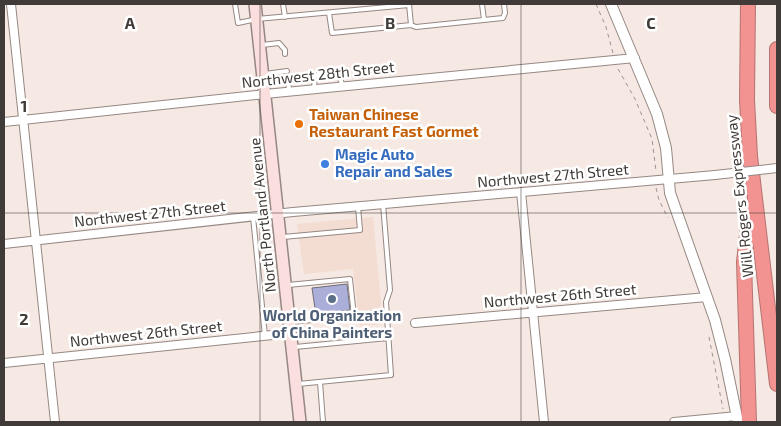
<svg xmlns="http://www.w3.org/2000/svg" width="781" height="426" viewBox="0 0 781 426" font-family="'Exo 2',sans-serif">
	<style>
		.industrial { fill: #f3dcd1 }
		.building { fill: #abaed8; stroke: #6c6d78 }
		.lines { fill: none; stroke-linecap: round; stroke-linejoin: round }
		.service-casing { stroke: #958883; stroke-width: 6 }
		.minor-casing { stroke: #958883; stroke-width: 10 }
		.tertiary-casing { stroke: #958883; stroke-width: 12 }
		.secondary-casing { stroke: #958883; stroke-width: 14 }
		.motorway-casing { stroke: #b47472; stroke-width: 16 }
		.path { stroke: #9d938f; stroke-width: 1; stroke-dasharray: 4 4; stroke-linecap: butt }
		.service { stroke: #fff; stroke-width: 4 }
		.minor { stroke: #fff; stroke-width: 8 }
		.tertiary { stroke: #fff; stroke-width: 10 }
		.secondary { stroke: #fbdede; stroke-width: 11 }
		.motorway { stroke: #f29291; stroke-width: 14 }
		.minor-bridge-casing { stroke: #958883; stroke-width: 10; stroke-linecap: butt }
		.minor-bridge { stroke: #fff; stroke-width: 8 }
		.grid { fill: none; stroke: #403b38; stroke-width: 1; stroke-opacity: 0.55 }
		.food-dot { fill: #e8710a; stroke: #fff; stroke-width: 2 }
		.shop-dot { fill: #3f7fe0; stroke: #fff; stroke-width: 2 }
		.service-dot { fill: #5c6f8a; stroke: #fff; stroke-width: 2 }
		.labels { text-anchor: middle; stroke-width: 5; stroke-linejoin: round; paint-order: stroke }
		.street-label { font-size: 15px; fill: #403b38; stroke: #fff }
		.food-label { font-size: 15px; font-weight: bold; fill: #c56008; stroke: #fff; text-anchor: start }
		.shop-label { font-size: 15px; font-weight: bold; fill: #366cbe; stroke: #fff; text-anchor: start }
		.service-label { font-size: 15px; font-weight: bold; fill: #4e5e75; stroke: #fff }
		.grid-label { font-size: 16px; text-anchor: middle; font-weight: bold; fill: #403b38; stroke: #fff; stroke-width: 5; stroke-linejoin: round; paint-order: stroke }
	</style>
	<rect width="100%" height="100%" fill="#f6e8e2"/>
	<path class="industrial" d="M373,217L383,324L360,326L353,269L304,274L297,224Z"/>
	<path class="building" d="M347,284L350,310L316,315L312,288Z"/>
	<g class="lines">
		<g class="service-casing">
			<path id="service" d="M235,4L238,23L257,19L409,5
				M283,4L285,17
				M409,4L411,25L416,27L503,18L505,13L504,4
				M482,4L484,20
				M329,13L332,33L411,25
				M262,45L279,43L285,50V54
				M265,74L287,71
				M314,89L315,75
				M289,92L288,77L336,74L339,75L343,87
				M253,217L265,336
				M283,237L360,230L358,207
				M288,285L350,279L354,316L291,322
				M295,347L388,338
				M320,382L323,422
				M298,384L391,375L386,302L390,290L383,204"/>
		</g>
		<g class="minor-casing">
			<path id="minor" d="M11,4L55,422
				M4,122L265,94L635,58
				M521,192L544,422
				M4,244L293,212L715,175
				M415,323L707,297
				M4,363L291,333
				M674,422L737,416"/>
		</g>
		<g class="tertiary-casing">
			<path id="tertiary" d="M611,4L657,114L666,148L670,193L715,320L725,359L738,422"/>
		</g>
		<g class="secondary-casing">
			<path id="secondary" d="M255,4L300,422"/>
		</g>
		<g class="motorway-casing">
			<path id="motorway" d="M748,4L747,100L750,156L777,384
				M777,49V106
				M749,422L744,262L750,209"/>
		</g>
		<path class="path" d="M596,4L606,27L613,53
			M618,69L635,99L652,139L656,171
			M656,188L659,200L668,218
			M709,337L723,409"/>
		<use href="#service" class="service"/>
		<use href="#minor" class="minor"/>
		<use href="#tertiary" class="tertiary"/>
		<use href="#secondary" class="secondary"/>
		<use href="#motorway" class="motorway"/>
		<g class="minor-bridge-casing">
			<path id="minor-bridge" d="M715,175L777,168"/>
		</g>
		<use href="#minor-bridge" class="minor-bridge"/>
	</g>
	<path class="grid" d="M260,4V422M521,4V422M4,213H777"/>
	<circle class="food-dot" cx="299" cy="124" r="5"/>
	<circle class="shop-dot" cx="325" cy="164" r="5"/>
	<circle class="service-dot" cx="332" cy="299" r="5"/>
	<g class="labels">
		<g class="street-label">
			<text transform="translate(318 75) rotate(-6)" y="5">Northwest 28th Street</text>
			<text transform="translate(553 176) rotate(-5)" y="5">Northwest 27th Street</text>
			<text transform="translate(740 196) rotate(-96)" y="5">Will Rogers Expressway</text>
			<text transform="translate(150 214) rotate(-6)" y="5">Northwest 27th Street</text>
			<text transform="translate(263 215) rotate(-96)" y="5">North Portland Avenue</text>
			<text transform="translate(560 296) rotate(-5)" y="5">Northwest 26th Street</text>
			<text transform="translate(146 334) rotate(-6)" y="5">Northwest 26th Street</text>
		</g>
		<g class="food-label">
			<text x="309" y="120">Taiwan Chinese<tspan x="309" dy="17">Restaurant Fast Gormet</tspan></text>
		</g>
		<g class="shop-label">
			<text x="335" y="160">Magic Auto<tspan x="335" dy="17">Repair and Sales</tspan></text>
		</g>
		<g class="service-label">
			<text x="332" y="321">World Organization<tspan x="332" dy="17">of China Painters</tspan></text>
		</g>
	</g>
	<g class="grid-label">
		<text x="130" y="29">A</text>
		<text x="390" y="29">B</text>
		<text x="651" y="29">C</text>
		<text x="24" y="112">1</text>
		<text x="24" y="325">2</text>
	</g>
	<rect width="781" height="426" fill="none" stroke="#403b38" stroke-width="10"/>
</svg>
